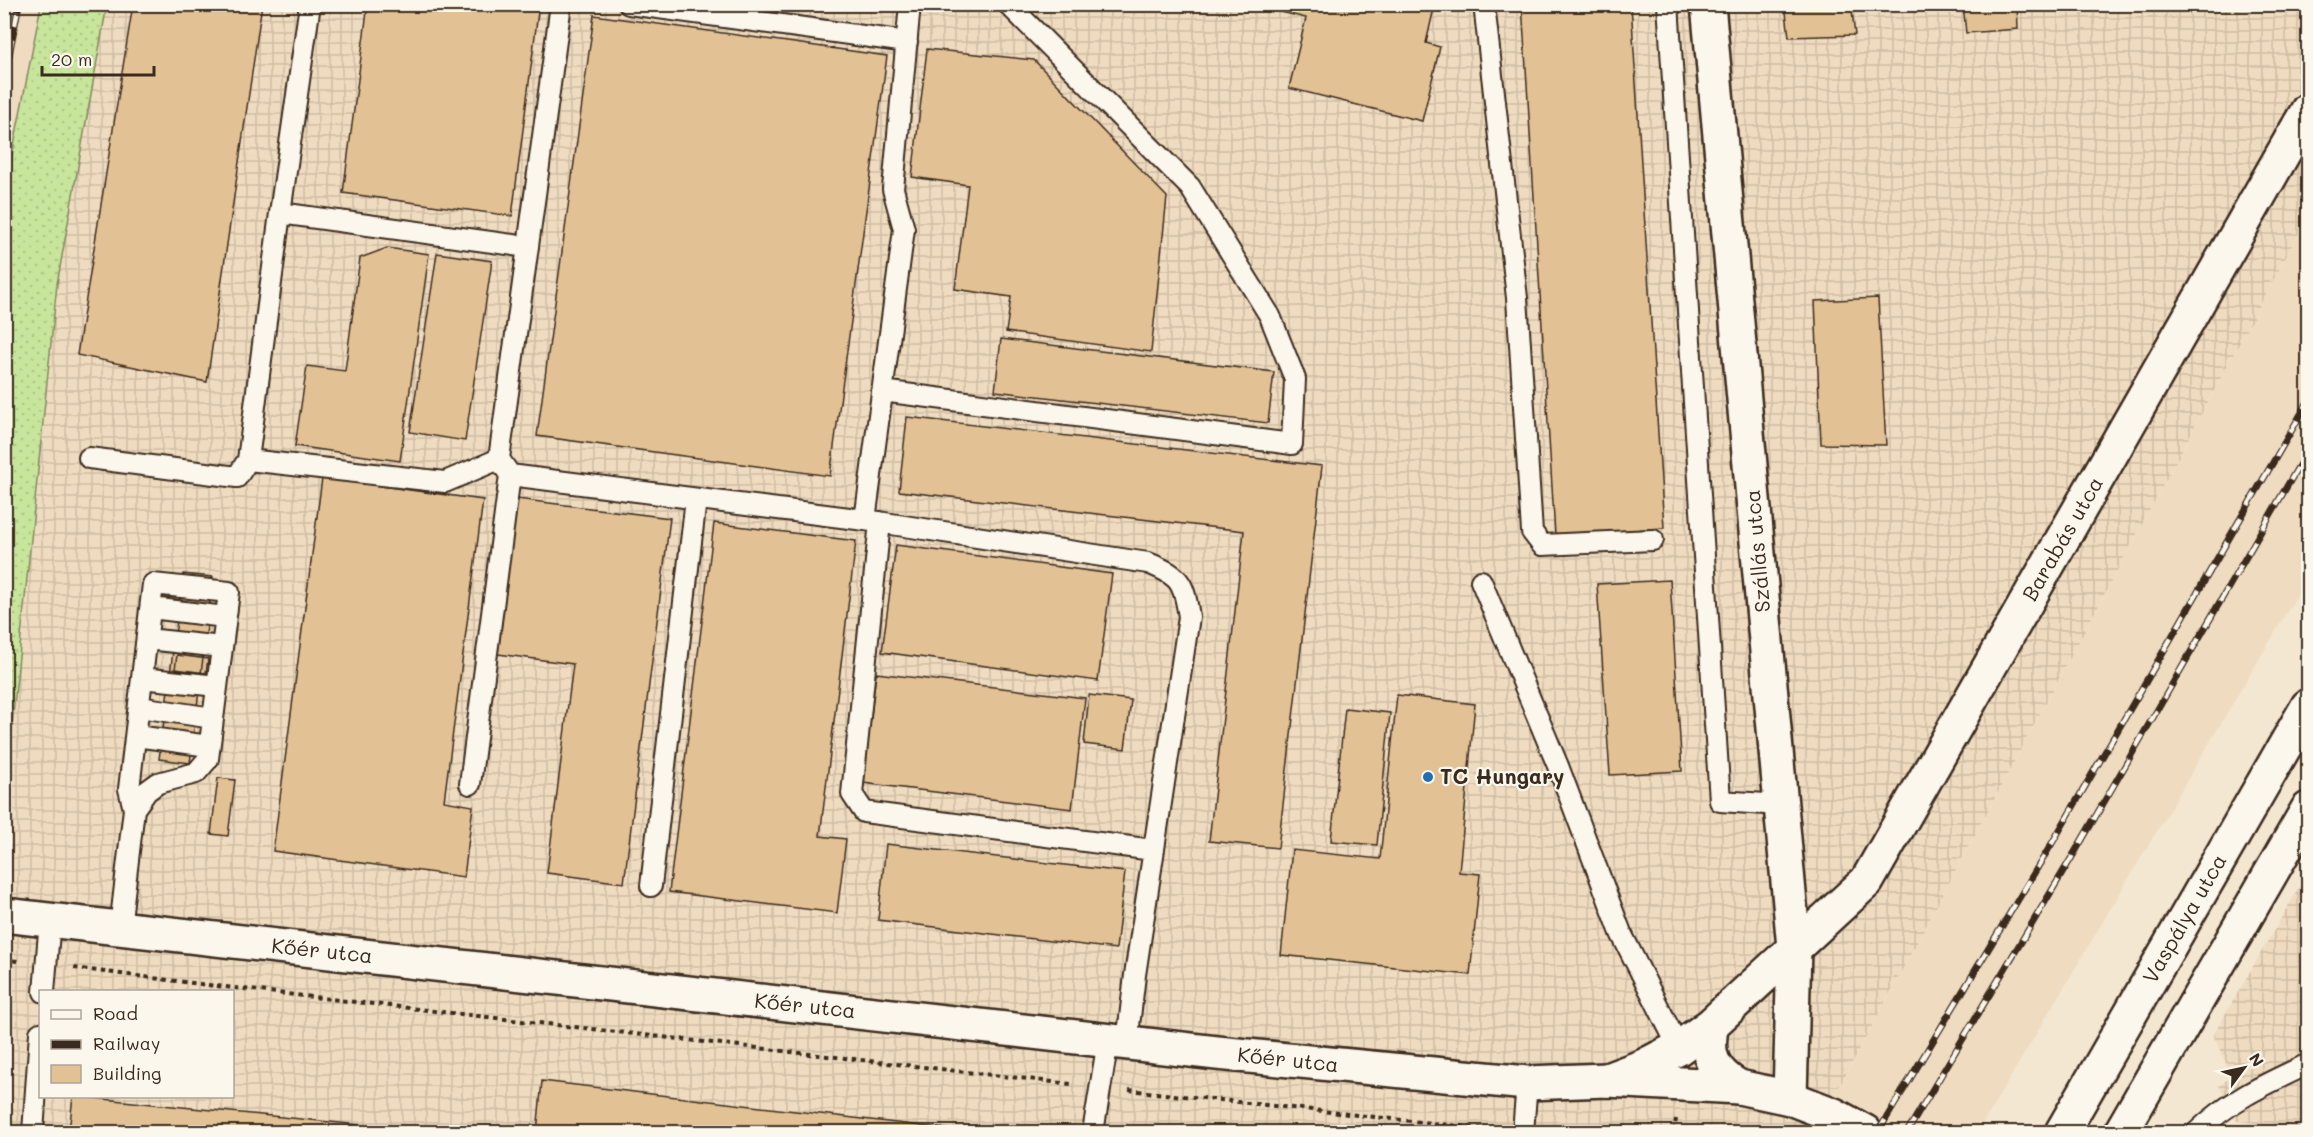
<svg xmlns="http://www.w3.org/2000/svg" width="2313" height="1137" viewBox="0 0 2313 1137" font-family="Mali,sans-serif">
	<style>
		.built { fill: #efdcc0 }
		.industrial { fill: url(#industrial-grid); fill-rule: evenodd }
		.grass { fill: url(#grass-dots); stroke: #82885d; stroke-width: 1.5 }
		.building { fill: #e2c295; stroke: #3b2a1e; stroke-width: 1.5 }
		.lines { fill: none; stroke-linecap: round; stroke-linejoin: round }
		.lane-casing { stroke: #3b2a1e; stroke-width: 24 }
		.street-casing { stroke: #3b2a1e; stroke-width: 38 }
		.secondary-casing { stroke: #3b2a1e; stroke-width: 38 }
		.path { stroke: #3b2a1e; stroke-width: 4; stroke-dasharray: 4.5 4.5; stroke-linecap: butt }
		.lane { stroke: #fbf7ec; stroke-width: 20 }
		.street { stroke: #fbf7ec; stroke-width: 33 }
		.secondary { stroke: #fbf7ec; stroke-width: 33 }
		.rail-casing { stroke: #3b2a1e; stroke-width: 7 }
		.rail { stroke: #fbf7ec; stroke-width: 4.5; stroke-dasharray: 14; stroke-linecap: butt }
		.poi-dot { fill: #1f6fb2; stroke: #fbf7ec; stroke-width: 2 }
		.labels { text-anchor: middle; stroke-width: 4.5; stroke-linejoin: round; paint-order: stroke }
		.street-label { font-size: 21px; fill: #3b2a1e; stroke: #fbf7ec }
		.poi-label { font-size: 21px; font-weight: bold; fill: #3b2a1e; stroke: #fbf7ec; text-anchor: start }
	</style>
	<defs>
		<pattern id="industrial-grid" width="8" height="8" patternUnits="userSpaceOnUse" patternTransform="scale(1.5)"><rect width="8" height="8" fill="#efdcc0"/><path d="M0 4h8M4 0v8" fill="none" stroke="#cebda5"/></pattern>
		<pattern id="grass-dots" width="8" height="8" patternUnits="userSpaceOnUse" patternTransform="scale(1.5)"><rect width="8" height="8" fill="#c8e59c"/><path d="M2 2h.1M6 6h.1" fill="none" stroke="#adc586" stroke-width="1.8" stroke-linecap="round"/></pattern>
	</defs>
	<rect width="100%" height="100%" fill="#f4e7d2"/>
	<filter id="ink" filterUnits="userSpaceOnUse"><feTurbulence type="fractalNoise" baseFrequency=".0167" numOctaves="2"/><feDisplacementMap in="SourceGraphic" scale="12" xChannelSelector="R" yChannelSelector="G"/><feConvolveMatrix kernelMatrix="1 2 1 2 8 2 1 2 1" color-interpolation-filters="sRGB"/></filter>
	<g filter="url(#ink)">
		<path class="built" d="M5,5H41L5,197Z
			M2308,216V577L1978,1132H1815Z"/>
		<path class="industrial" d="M107,5H2308V216L1815,1132H5V794L57,284ZM40,992H232V1096H40Z
			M2308,872V1129L2236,1121L2219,1086L2232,1076L2213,1035Z"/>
		<path class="grass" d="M41,5H107L57,284L5,794L4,197Z"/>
		<path class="building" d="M133,4H262L207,382L77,355Z
			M368,4H539L512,216L343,193Z
			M734,4H771L770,10Z
			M1248,4H1435L1426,43L1440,47L1422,121L1289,88L1306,18Z
			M1522,4H1631L1664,528L1555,535Z
			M1785,4H1851L1855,35L1789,37Z
			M1963,4H2017L2018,29L1966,33Z
			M594,15L887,56L830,476L537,436Z
			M927,49L1034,60L1167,197L1151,352L1006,332L1011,297L955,289L968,185L912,177Z
			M387,248L429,254L400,461L295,446L307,366L345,371L360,258Z
			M437,253L492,261L465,441L410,432Z
			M1878,298L1886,445L1821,444L1815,301Z
			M1001,339L1274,372L1268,423L995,391Z
			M907,417L1322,466L1278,848L1209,841L1244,531L899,491Z
			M322,478L483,500L444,801L473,806L464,877L273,851Z
			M517,499L670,518L624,883L547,873L573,664L498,654Z
			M714,523L856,541L820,836L846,839L837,913L669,892Z
			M896,545L1112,574L1098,681L882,652Z
			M183,574L213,577L190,763L159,759Z
			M1670,580L1682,771L1610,775L1597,584Z
			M177,655L208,659L206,673L175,669Z
			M876,673L1085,698L1072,809L863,783Z
			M1089,695L1131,700L1125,749L1084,744Z
			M1397,695L1475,704L1459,872L1480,874L1470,975L1281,955L1292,850L1380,859Z
			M1345,708L1390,713L1377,845L1331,841Z
			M218,778L235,780L228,836L211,834Z
			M886,844L1125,872L1116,949L878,920Z
			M542,1081L972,1132H537Z
			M73,1096H74L428,1132H69Z"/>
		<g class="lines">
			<g class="lane-casing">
				<path id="lane" d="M561,4L499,459L510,475L865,520L1148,563C1181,576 1184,583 1189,617L1135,975L1127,1043
					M629,4L907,42
					M1484,4L1517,298L1532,532L1542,545L1653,540
					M1668,4L1720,801L1781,805
					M280,213L528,247
					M882,391L1292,444L1295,379L1270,316L1190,187L1008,4
					M89,458L237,477L248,460L280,213L310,4
					M248,460L445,482L499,459
					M865,520L904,229L893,189L910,4
					M880,522L852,794L864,812L1153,850
					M1481,581L1558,766L1621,933L1679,1048
					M151,608L225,617
					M147,639L222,647
					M142,678L217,686
					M139,707L213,718
					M136,736L209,746
					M470,784L510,475
					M651,886L696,499
					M120,928L134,809L129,789L153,584L229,592L208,759L196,773L158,783L147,791L134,809
					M44,992L50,920
					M33,1132L40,1033
					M1093,1132L1108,1041
					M1523,1132L1527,1083
					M2197,1132C2231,1099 2266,1084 2308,1064"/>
			</g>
			<g class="street-casing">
				<path id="street" d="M1708,4L1794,948L1790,1098
					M1712,1024C1705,1054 1712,1072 1739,1087
					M1607,1080L1644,1066L1679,1048L1712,1024L1867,881L2308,110"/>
			</g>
			<g class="secondary-casing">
				<path id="secondary" d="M4,915L1217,1053L1527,1083L1607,1080L1739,1087L1790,1098L1834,1115L1865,1132
					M2062,1132L2308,706
					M2121,1132L2308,809"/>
			</g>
			<path class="path" d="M4,960L19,961
				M74,968L208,985L1071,1084
				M1129,1090L1494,1130
				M1674,1132L1676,1119"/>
			<use href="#lane" class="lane"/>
			<use href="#street" class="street"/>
			<use href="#secondary" class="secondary"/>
			<g class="rail-casing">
				<path id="rail" d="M4,80L19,4
					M1878,1132L2054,840L2308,402
					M1907,1132L2075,852L2308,450"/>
			</g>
			<use href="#rail" class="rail"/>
		</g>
	</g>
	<circle class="poi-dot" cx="1428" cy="777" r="6"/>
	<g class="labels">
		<g class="street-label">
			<text transform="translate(2063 539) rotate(-60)" y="7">Barabás utca</text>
			<text transform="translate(1758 551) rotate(-95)" y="7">Szállás utca</text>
			<text transform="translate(2185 919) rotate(-60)" y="7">Vaspálya utca</text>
			<text transform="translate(322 951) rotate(6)" y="7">Kőér utca</text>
			<text transform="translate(805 1006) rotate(6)" y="7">Kőér utca</text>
			<text transform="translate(1288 1060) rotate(6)" y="7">Kőér utca</text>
		</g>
		<g class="poi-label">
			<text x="1440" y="784">TC Hungary</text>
		</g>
	</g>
	<rect width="2313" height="1137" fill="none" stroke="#fbf7ec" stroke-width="24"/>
	<rect x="12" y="12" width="2289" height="1113" fill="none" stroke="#3b2a1e" stroke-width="2" filter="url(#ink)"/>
	<rect x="39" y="990" width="195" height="108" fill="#fbf7ec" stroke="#aea59a" stroke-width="1.5"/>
	<rect x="51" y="1010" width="30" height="9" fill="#fbf7ec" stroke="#aea59a" stroke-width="1.5"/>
	<text x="93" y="1020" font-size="18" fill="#3b2a1e">Road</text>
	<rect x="51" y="1040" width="30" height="9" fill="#3b2a1e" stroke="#aea59a" stroke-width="1.5"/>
	<text x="93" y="1050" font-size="18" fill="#3b2a1e">Railway</text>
	<rect x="51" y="1065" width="30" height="18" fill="#e2c295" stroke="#aea59a" stroke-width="1.5"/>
	<text x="93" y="1080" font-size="18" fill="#3b2a1e">Building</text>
	<g transform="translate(2244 1068) rotate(57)" stroke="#fbf7ec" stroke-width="4.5" paint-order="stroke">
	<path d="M0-4.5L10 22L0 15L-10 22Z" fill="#3b2a1e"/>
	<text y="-9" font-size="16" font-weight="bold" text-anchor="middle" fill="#3b2a1e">N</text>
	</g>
	<path d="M42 66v9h112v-9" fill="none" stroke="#3b2a1e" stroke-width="3"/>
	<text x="51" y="66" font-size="18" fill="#3b2a1e" stroke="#fbf7ec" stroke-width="4.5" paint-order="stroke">20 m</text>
</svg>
